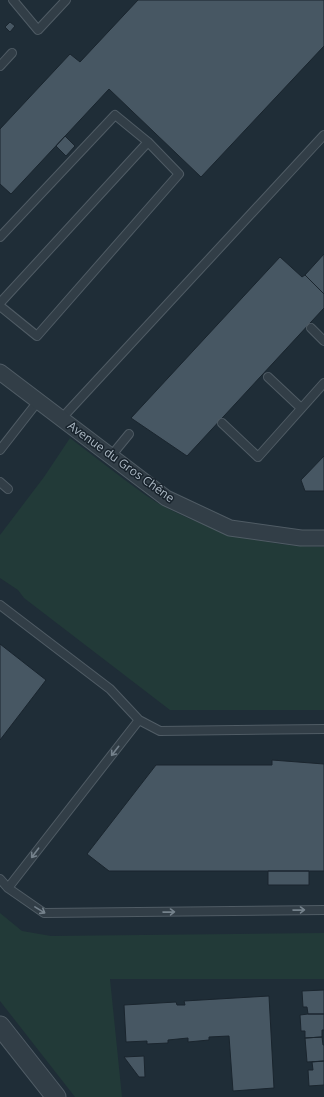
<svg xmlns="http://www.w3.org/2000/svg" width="324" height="1097" viewBox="0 0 324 1097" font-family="'Open Sans',sans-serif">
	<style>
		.green { fill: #223a38 }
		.building { fill: #475763; stroke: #1a252e }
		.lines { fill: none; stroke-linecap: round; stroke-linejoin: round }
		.service-casing { stroke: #505c65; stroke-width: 10 }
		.minor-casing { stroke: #505c65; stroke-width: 17 }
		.tertiary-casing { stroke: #505c65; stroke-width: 21 }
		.service { stroke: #323e47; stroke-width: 8 }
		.minor { stroke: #323e47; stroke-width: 15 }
		.tertiary { stroke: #323e47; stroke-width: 19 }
		.oneway { stroke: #75828c }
		.labels { text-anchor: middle; stroke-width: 3; stroke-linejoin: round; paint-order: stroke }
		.street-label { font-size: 12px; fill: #acb9c4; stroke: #18232c }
	</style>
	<rect width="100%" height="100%" fill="#1f2d37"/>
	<path class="green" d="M70,438C87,451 104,464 121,477C136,488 152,501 169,509C216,533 271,547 324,547V710H170L24,598L18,590L0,578V535L44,477Z
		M0,913L22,931L51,936L324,933V979H110L122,1097H75L0,1001Z"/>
	<path class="building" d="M138,0H324V46L201,177L109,89L11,194L0,184V129L70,54L80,62Z
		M10,22L15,26L10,32L5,27Z
		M65,136L75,146L66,156L56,146Z
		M324,254V294L305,275Z
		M280,257L302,277L305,275L324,294V308L187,456L131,418Z
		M324,456V491H305L301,480Z
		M0,644L46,680L0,740Z
		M272,760L324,764V871H109L87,854L156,765H272Z
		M268,871H309V885H268Z
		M324,990V1014H308L307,1007H303L302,991Z
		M269,996L274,1088L233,1091L229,1036L209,1037V1040L188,1042V1038L168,1040V1043L147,1044V1041L126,1042L124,1005L176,1002L177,1005H185L184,1001Z
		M308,1014H324V1030H322V1037L305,1038V1031H301L300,1015Z
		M322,1037L323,1045H324V1061L307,1062L305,1038Z
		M144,1056L145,1077H139L124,1057Z
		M324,1061V1085L309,1086L308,1070H313L312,1062Z"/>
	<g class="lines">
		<g class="service-casing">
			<path id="service" d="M13,0L38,30L66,0
				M0,66L12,53
				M0,237L115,115L148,142
				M0,303L148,142L179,174L37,336L0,306
				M311,328L324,341
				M268,377L301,408
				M62,418L324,135
				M222,423L258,457L324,383
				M0,450L39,400
				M111,456L129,434
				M0,482L8,489
				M0,605L110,689L139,720L160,731L324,729
				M0,879L8,888L44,913L324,910
				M8,888L139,720"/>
		</g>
		<g class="minor-casing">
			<path id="minor" d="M0,372L166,498L230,528L301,538H324"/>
		</g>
		<g class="tertiary-casing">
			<path id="tertiary" d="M0,1026L56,1097"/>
		</g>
		<use href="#service" class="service"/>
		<use href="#minor" class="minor"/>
		<use href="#tertiary" class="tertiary"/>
	</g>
	<defs><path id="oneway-shaft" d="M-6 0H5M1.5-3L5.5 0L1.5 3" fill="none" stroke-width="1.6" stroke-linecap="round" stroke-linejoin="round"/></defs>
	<g class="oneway">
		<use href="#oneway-shaft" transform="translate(115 751) rotate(128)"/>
		<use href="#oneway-shaft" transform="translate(35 853) rotate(127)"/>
		<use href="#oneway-shaft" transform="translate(40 910) rotate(31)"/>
		<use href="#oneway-shaft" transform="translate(299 910) rotate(-1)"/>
		<use href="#oneway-shaft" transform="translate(169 912) rotate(-1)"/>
	</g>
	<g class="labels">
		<g class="street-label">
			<text transform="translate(121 462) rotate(36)" y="4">Avenue du Gros Chêne</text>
		</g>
	</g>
</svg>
